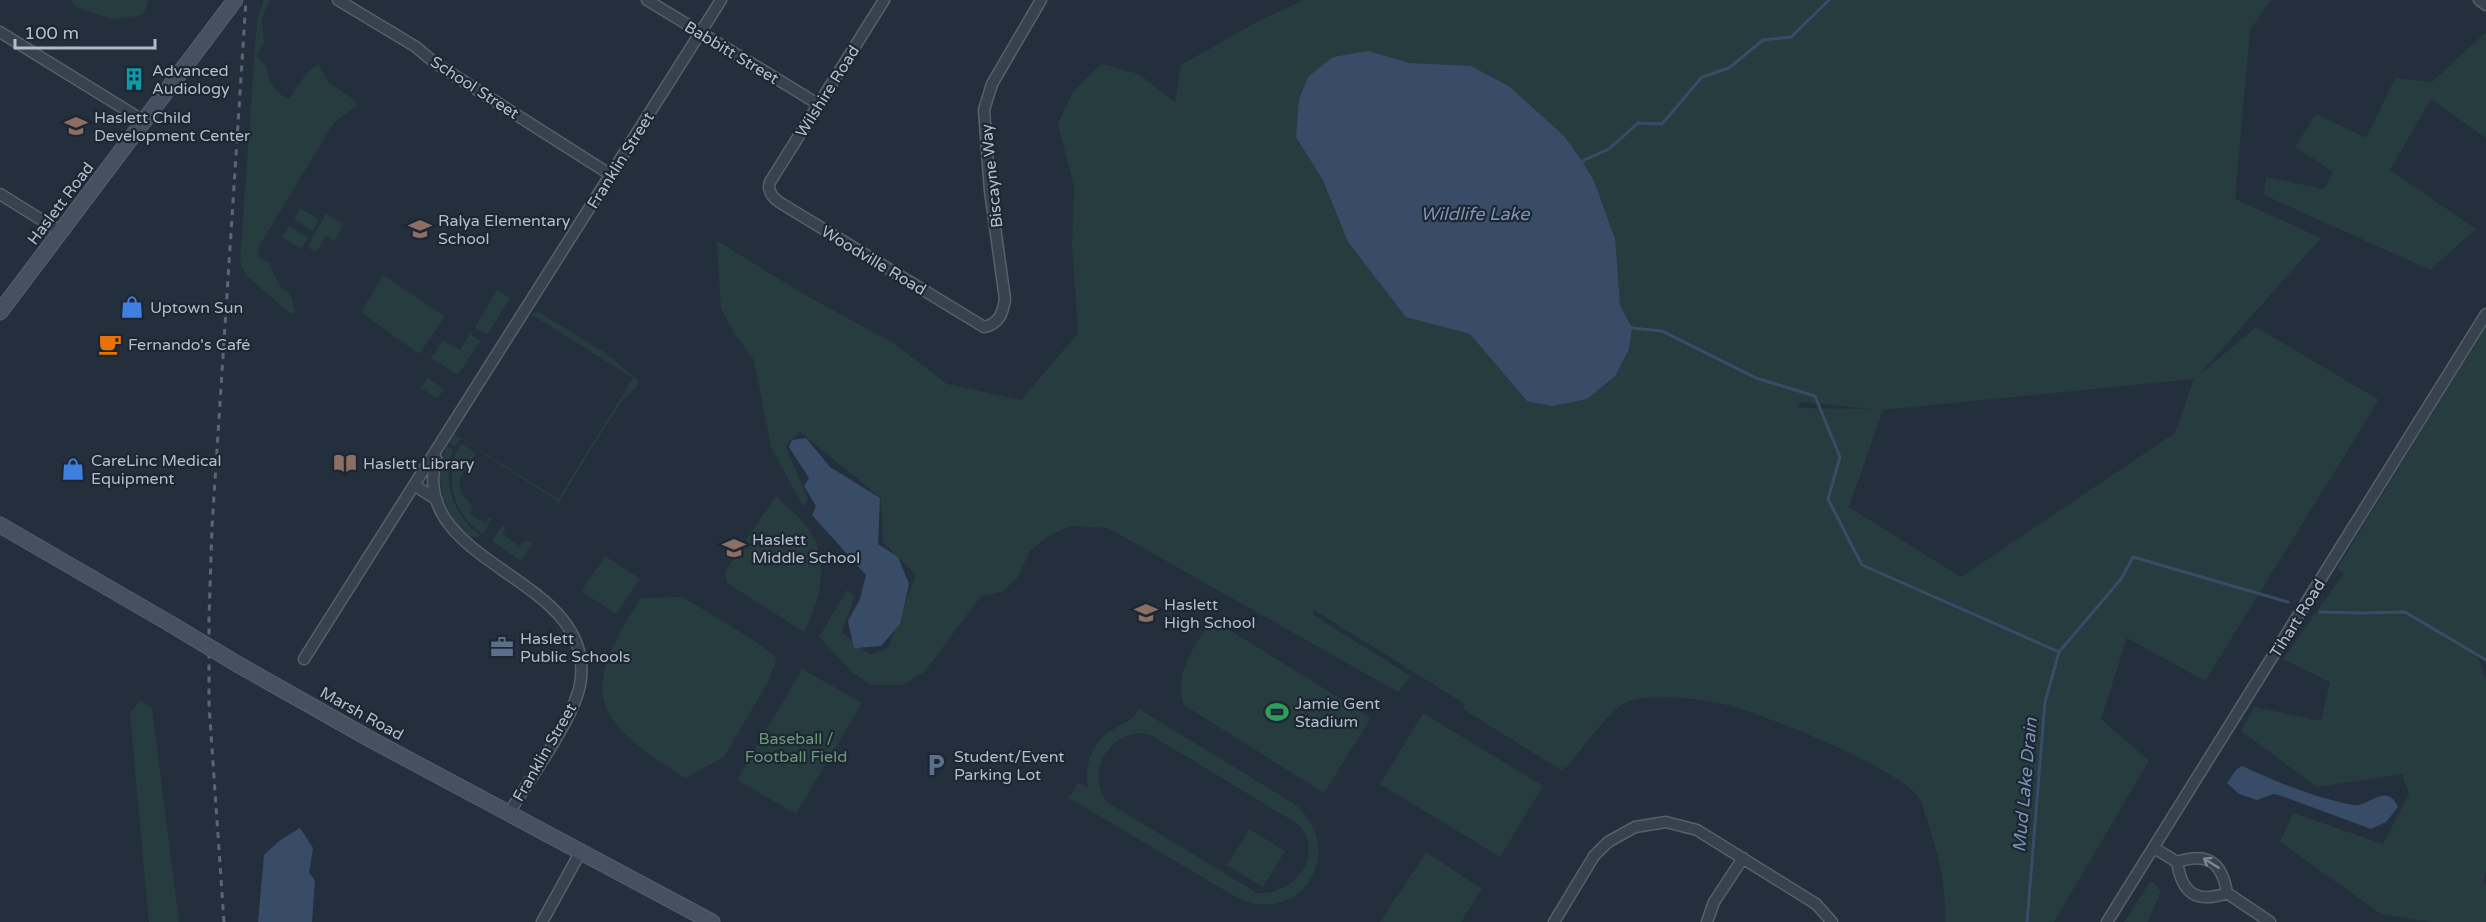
<svg xmlns="http://www.w3.org/2000/svg" width="2486" height="922" viewBox="0 0 2486 922" font-family="'Varela Round',sans-serif">
	<style>
		.green { fill: #263c3f; fill-rule: evenodd }
		.water { fill: #394c67 }
		.lines { fill: none; stroke-linecap: round; stroke-linejoin: round }
		.stream { stroke: #394c67; stroke-width: 3 }
		.street-casing { stroke: #565f6c; stroke-width: 13 }
		.secondary-casing { stroke: #565f6c; stroke-width: 17 }
		.street { stroke: #38414e; stroke-width: 10 }
		.secondary { stroke: #465061; stroke-width: 15 }
		.rail { stroke: #5a6575; stroke-width: 3; stroke-dasharray: 6 6; stroke-linecap: butt }
		.secondary-bridge-casing { stroke: #565f6c; stroke-width: 17; stroke-linecap: butt }
		.secondary-bridge { stroke: #465061; stroke-width: 15 }
		.oneway { stroke: #7c8592 }
		.labels { text-anchor: middle; stroke-width: 4.5; stroke-linejoin: round; paint-order: stroke }
		.street-label { font-size: 16px; fill: #b4bcc9; stroke: #1d2633 }
		.poi-label { font-size: 16px; fill: #b4bcc9; stroke: #1d2633; text-anchor: start }
		.park-label { font-size: 16px; fill: #6b9a76; stroke: #1d2633 }
		.water-label { font-size: 18px; font-style: italic; fill: #7c92b1; stroke: #1d2633 }
	</style>
	<rect width="100%" height="100%" fill="#242f3e"/>
	<path class="green" d="M71,0H149L143,15L113,19L77,8Z
		M264,0H270L262,18L264,44L257,56L267,67C267,79 276,95 289,99L306,74L318,64L329,83L352,98L357,105L334,123L258,248L259,257L269,263C272,273 277,279 281,288L290,293L295,312L291,314L246,275L240,262L257,20Z
		M1304,0H2271L2250,30L2235,199L2321,238L2199,375L2256,327L2379,400L2205,681L2127,638L2101,719L2149,761L2054,922H1945C1947,887 1938,852 1927,820C1924,813 1923,804 1919,798C1901,768 1757,711 1719,703C1693,698 1655,694 1629,701C1613,706 1577,753 1567,768L1565,766L1561,770L1463,709L1465,704L1314,610L1313,615L1411,676L1398,692L1108,528L1071,526L1048,536L1030,551L1018,577L1002,592L981,596L925,671L903,685H871L852,672L819,637L847,590L855,595L842,632L870,655L888,648L916,575L883,542L881,498L800,432L785,445L808,499L804,508L771,447L754,360L734,333L721,309L717,241L809,297L893,343L947,384L1021,400L1078,333L1072,246L1074,187L1058,124L1072,93L1101,64L1139,74L1175,102L1181,65L1259,21ZM2194,379L2175,433L1961,577L1849,507L1883,410ZM1800,402L1872,409H1873L1797,408Z
		M2486,32V138L2431,99L2390,170L2476,229L2430,270L2264,195L2266,177L2324,189L2333,172L2295,147L2316,114L2366,138L2395,78L2432,82Z
		M300,208L319,220L312,231L294,219Z
		M326,214L344,224L334,241L326,236L316,252L307,247Z
		M289,226L308,238L301,249L282,237Z
		M383,275L445,317L419,354L361,312Z
		M497,290L510,298L487,335L475,327Z
		M539,312L605,353L639,381C637,390 627,395 622,402C599,434 580,469 559,502L461,439L455,446L449,443L454,434L558,499L633,378L531,314Z
		M2486,326V661L2477,656L2486,679V872L2483,882L2486,884V922H2429L2381,914L2280,842L2293,813L2383,844L2409,794L2402,774L2317,787L2241,731L2254,707L2321,721L2330,682L2283,659L2344,573L2337,568Z
		M470,334L480,341L458,375L431,358L443,340L460,350Z
		M428,378L444,389L437,399L421,388Z
		M463,444L476,453C461,477 449,483 473,506L470,514L485,523L489,518H492L483,534C459,519 448,492 453,464C454,456 456,448 463,444Z
		M447,446L453,450C442,484 453,515 481,536C457,544 440,496 440,478C440,467 443,456 447,446Z
		M776,495C784,505 794,512 802,521C832,553 822,598 804,632L727,583L725,572Z
		M503,525L506,528L502,534L520,546L526,540L533,543L521,561L492,541Z
		M605,556L640,579L616,614L581,591Z
		M683,597L758,643L777,658L768,682L724,757L685,778C593,719 577,695 641,598Z
		M1212,619L1371,718L1324,793L1184,705C1172,673 1196,645 1212,619Z
		M802,669L862,703L796,814L737,780Z
		M140,701L152,708L179,922H149L130,713Z
		M1139,709L1293,803C1347,845 1308,922 1243,901L1069,798L1078,783L1088,788C1084,764 1092,741 1115,728C1128,720 1130,723 1139,709ZM1138,733L1149,734L1298,824C1327,854 1293,897 1257,893L1107,802C1087,774 1105,738 1138,733Z
		M1423,713L1543,786L1500,857L1380,784Z
		M1249,829L1285,851L1263,887L1227,865Z
		M1426,852L1482,889L1461,922H1380Z
		M2151,880L2161,891L2148,922H2124Z"/>
	<path class="water" d="M1368,51L1409,63L1471,66L1510,87L1564,136L1582,161L1594,181L1615,239L1620,305L1632,328L1629,349L1615,376L1587,399L1552,406L1527,401L1470,334L1406,317L1348,242L1323,180L1296,137L1299,100L1308,77L1333,57Z
		M806,438L830,467L880,498L878,544L898,557L909,584L900,624L881,646L854,648L848,621L860,599L866,575L812,515L816,506L804,486L809,478L789,447L792,440Z
		M2242,766C2279,783 2313,797 2353,805C2369,808 2386,781 2398,807L2386,822L2371,829L2282,796L2274,794L2257,800L2239,794L2227,783L2236,770Z
		M300,828L313,848L309,873L315,880L312,922H258L264,855L279,841Z"/>
	<g class="lines">
		<path class="stream" d="M1582,161L1609,149L1638,123L1662,124L1702,77L1729,68L1763,40L1791,37L1829,0
			M1632,328L1662,331L1756,378L1815,396L1840,457L1828,499L1862,565L2059,652L2121,579L2133,557L2288,602
			M2320,612L2363,613L2405,612L2486,660
			M2027,922L2045,702L2059,652"/>
		<g class="street-casing">
			<path id="street" d="M338,0L416,47L435,63L611,175
				M647,0L818,104
				M884,0L770,182C767,190 772,197 779,202L984,327C999,324 1003,313 1005,299L990,191L984,110L992,84L1041,0
				M2479,0L2486,5
				M0,32L144,121
				M0,194L61,232
				M436,458C407,568 600,575 580,685C573,720 529,780 509,813
				M414,485L437,500
				M304,659L721,0
				M2154,848L2177,862C2182,893 2196,904 2227,893
				M2177,862C2208,852 2222,862 2227,893L2270,922
				M542,922L581,851
				M1554,922L1594,856L1608,842L1635,827L1666,822L1697,830L1816,904L1832,922
				M1707,922L1714,902L1743,858
				M2107,922L2486,314"/>
		</g>
		<g class="secondary-casing">
			<path id="secondary" d="M0,312L235,0
				M0,525L169,623
				M239,665L370,739L712,922"/>
		</g>
		<use href="#street" class="street"/>
		<use href="#secondary" class="secondary"/>
		<path class="rail" d="M224,922L209,705V618L212,527L246,0"/>
		<g class="secondary-bridge-casing">
			<path id="secondary-bridge" d="M169,623L239,665"/>
		</g>
		<use href="#secondary-bridge" class="secondary-bridge"/>
	</g>
	<defs><path id="oneway-shaft" d="M-6 0H5M1.5-3L5.5 0L1.5 3" fill="none" stroke-width="1.6" stroke-linecap="round" stroke-linejoin="round" transform="scale(1.5)"/></defs>
	<use class="oneway" href="#oneway-shaft" transform="translate(2211 863) rotate(-148)"/>
	<defs>
		<g id="building-bare" transform="scale(1.8)"><path d="M-4-6H4V6H1V3H-1V6H-4ZM-2.5-4.3h1.7v1.8h-1.7ZM.8-4.3h1.7v1.8H.8ZM-2.5-1h1.7V.8h-1.7ZM.8-1h1.7V.8H.8Z" fill="#0f9aa8" stroke="#1d2633" stroke-width="2.5" paint-order="stroke"/></g>
		<g id="school-bare" transform="scale(1.8)"><path d="M0-5L7-2L0 1L-7-2ZM-4 1L0 2.5L4 1V4Q0 6-4 4Z" fill="#8d6e63" stroke="#1d2633" stroke-width="2.5" paint-order="stroke"/></g>
		<g id="shop-bare" transform="scale(1.8)"><path d="M-5-2.5h2.3a2.7 3.5 0 0 1 5.4 0H5L5.5 6h-11ZM-1.5-2.5h3a1.5 2.3 0 0 0-3 0Z" fill="#3f7fe0" stroke="#1d2633" stroke-width="2.5" paint-order="stroke"/></g>
		<g id="cafe-bare" transform="scale(1.8)"><path d="M-5.5-4.5H6V0H3Q3 3.5 0 3.5H-2.5Q-5.5 3.5-5.5 0ZM3-3.2v2h1.7v-2ZM-6 4.5H4V6H-6Z" fill="#e8710a" stroke="#1d2633" stroke-width="2.5" paint-order="stroke"/></g>
		<g id="library-bare" transform="scale(1.8)"><path d="M-6-4Q-3-5.5-.7-3.5V5Q-3 3-6 4ZM6-4Q3-5.5 .7-3.5V5Q3 3 6 4Z" fill="#8d6e63" stroke="#1d2633" stroke-width="2.5" paint-order="stroke"/></g>
		<g id="office-bare" transform="scale(1.8)"><path d="M-6-3h4V-5.5h4V-3h4V5H-6ZM-1-4.5V-3h2v-1.5ZM-6 0V1H6V0Z" fill="#5c6f8a" stroke="#1d2633" stroke-width="2.5" paint-order="stroke"/></g>
		<g id="stadium-bare" transform="scale(1.8)"><path d="M0-5a6.5 5 0 1 0 0 10a6.5 5 0 1 0 0-10ZM-3.5-1.8h7v3.6h-7Z" fill="#2e9e5b" stroke="#1d2633" stroke-width="2.5" paint-order="stroke"/></g>
		<g id="parking-bare" transform="scale(1.8)"><path d="M-3.5-5.5H1a3.5 3.5 0 0 1 0 7H-1V5.5H-3.5ZM-1-3.4V-.6H.8a1.4 1.4 0 0 0 0-2.8Z" fill="#5c6f8a" stroke="#1d2633" stroke-width="2.5" paint-order="stroke"/></g>
	</defs>
	<g fill-rule="evenodd">
		<use href="#building-bare" x="134" y="79"/>
		<use href="#school-bare" x="76" y="126"/>
		<use href="#school-bare" x="420" y="229"/>
		<use href="#shop-bare" x="132" y="307"/>
		<use href="#cafe-bare" x="110" y="344"/>
		<use href="#library-bare" x="345" y="463"/>
		<use href="#shop-bare" x="73" y="469"/>
		<use href="#school-bare" x="734" y="548"/>
		<use href="#school-bare" x="1146" y="613"/>
		<use href="#office-bare" x="502" y="647"/>
		<use href="#stadium-bare" x="1277" y="712"/>
		<use href="#parking-bare" x="936" y="765"/>
	</g>
	<g class="labels">
		<g class="street-label">
			<text transform="translate(732 52) rotate(31)" y="6">Babbitt Street</text>
			<text transform="translate(475 87) rotate(33)" y="6">School Street</text>
			<text transform="translate(827 91) rotate(-58)" y="6">Wilshire Road</text>
			<text transform="translate(620 160) rotate(-58)" y="6">Franklin Street</text>
			<text transform="translate(991 176) rotate(-96)" y="6">Biscayne Way</text>
			<text transform="translate(60 203) rotate(-53)" y="6">Haslett Road</text>
			<text transform="translate(874 260) rotate(31)" y="6">Woodville Road</text>
			<text transform="translate(2297 618) rotate(-58)" y="6">Tihart Road</text>
			<text transform="translate(362 713) rotate(29)" y="6">Marsh Road</text>
			<text transform="translate(544 752) rotate(-60)" y="6">Franklin Street</text>
		</g>
		<g class="poi-label">
			<text x="152" y="76">Advanced<tspan x="152" dy="18">Audiology</tspan></text>
			<text x="94" y="123">Haslett Child<tspan x="94" dy="18">Development Center</tspan></text>
			<text x="438" y="226">Ralya Elementary<tspan x="438" dy="18">School</tspan></text>
			<text x="150" y="313">Uptown Sun</text>
			<text x="128" y="350">Fernando's Café</text>
			<text x="91" y="466">CareLinc Medical<tspan x="91" dy="18">Equipment</tspan></text>
			<text x="363" y="469">Haslett Library</text>
			<text x="752" y="545">Haslett<tspan x="752" dy="18">Middle School</tspan></text>
			<text x="1164" y="610">Haslett<tspan x="1164" dy="18">High School</tspan></text>
			<text x="520" y="644">Haslett<tspan x="520" dy="18">Public Schools</tspan></text>
			<text x="1295" y="709">Jamie Gent<tspan x="1295" dy="18">Stadium</tspan></text>
			<text x="954" y="762">Student/Event<tspan x="954" dy="18">Parking Lot</tspan></text>
		</g>
		<g class="park-label">
			<text x="796" y="744">Baseball /<tspan x="796" dy="18">Football Field</tspan></text>
		</g>
		<g class="water-label">
			<text x="1475" y="220">Wildlife Lake</text>
			<text transform="translate(2025 785) rotate(-85)" y="6">Mud Lake Drain</text>
		</g>
	</g>
	<path d="M15 39v9h140v-9" fill="none" stroke="#b4bcc9" stroke-width="3"/>
	<text x="24" y="39" font-size="18" fill="#b4bcc9" stroke="#1d2633" stroke-width="4.5" paint-order="stroke">100 m</text>
</svg>
